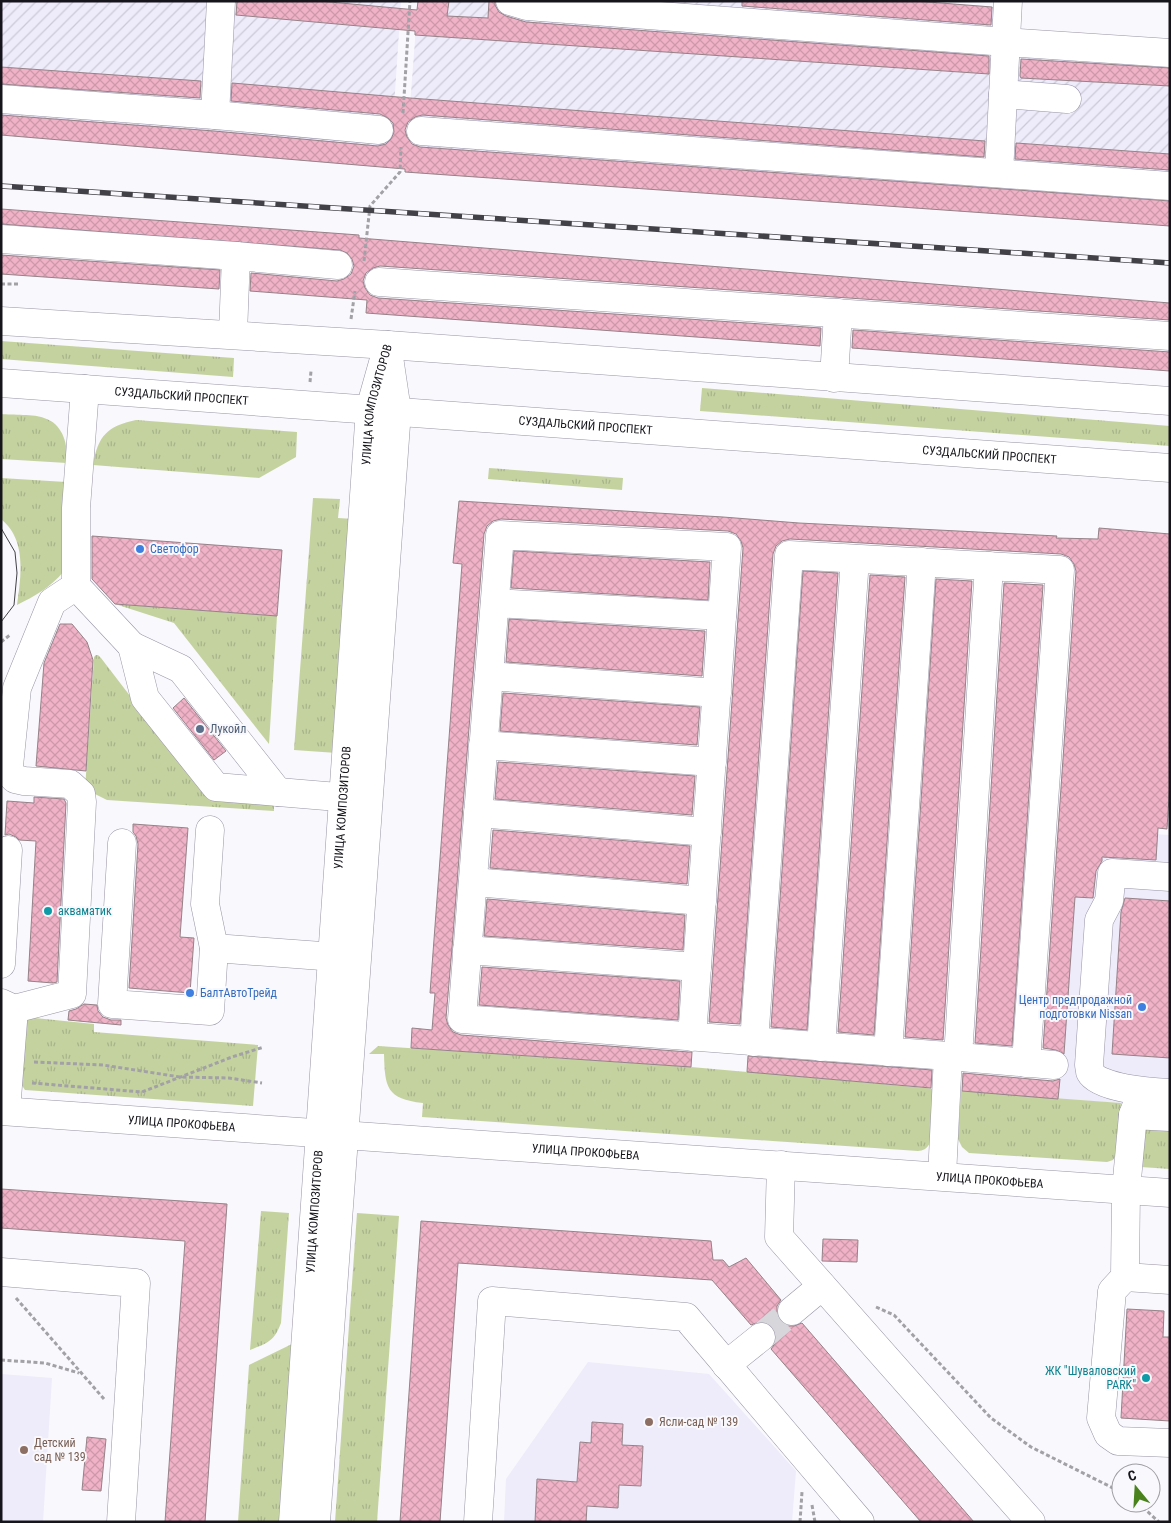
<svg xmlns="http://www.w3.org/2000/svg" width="1171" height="1523" viewBox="0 0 1171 1523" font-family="'Roboto Condensed',sans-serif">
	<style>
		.built { fill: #eeebfb }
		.industrial { fill: url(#industrial-furrows) }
		.grass { fill: url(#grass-tufts) }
		.building { fill: url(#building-cross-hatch); stroke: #958288 }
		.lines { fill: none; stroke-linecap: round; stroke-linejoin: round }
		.minor-tunnel { stroke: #d7d6da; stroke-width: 28; stroke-dasharray: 28 14; stroke-linecap: butt }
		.minor-casing { stroke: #9894a6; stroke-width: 29 }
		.major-casing { stroke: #9894a6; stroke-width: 29 }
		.path { stroke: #a2a1a6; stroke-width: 3; stroke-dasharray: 4 2.5; stroke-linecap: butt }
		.minor { stroke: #fff; stroke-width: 28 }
		.major { stroke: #fff; stroke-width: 28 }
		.tram { stroke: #424147; stroke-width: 1 }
		.rail-casing { stroke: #424147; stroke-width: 5.5 }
		.rail { stroke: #f9f8fc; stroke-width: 4; stroke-dasharray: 11; stroke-linecap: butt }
		.shop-dot { fill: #3f7fe0; stroke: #f9f8fc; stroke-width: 2 }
		.service-dot { fill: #5c6f8a; stroke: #f9f8fc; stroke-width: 2 }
		.culture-dot { fill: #0f9aa8; stroke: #f9f8fc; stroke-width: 2 }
		.education-dot { fill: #8d6e63; stroke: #f9f8fc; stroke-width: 2 }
		.labels { text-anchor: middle; stroke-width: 4; stroke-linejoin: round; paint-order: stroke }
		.street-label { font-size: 12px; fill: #16151b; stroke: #f9f8fc }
		.shop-label { font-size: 12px; fill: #366cbe; stroke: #f9f8fc; text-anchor: start }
		.service-label { font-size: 12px; fill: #4e5e75; stroke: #f9f8fc; text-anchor: start }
		.culture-label { font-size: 12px; fill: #0d838f; stroke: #f9f8fc; text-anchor: start }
		.education-label { font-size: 12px; fill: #785e54; stroke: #f9f8fc; text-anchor: start }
	</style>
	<defs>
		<pattern id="industrial-furrows" width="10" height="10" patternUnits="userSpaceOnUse" patternTransform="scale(1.25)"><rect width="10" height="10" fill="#eeebfb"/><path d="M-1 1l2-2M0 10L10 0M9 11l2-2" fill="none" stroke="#cbc9d7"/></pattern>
		<pattern id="grass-tufts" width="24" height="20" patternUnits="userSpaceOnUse" patternTransform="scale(1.25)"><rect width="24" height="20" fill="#c4d2a0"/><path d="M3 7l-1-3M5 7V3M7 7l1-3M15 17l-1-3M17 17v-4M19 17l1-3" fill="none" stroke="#a8b389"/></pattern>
		<pattern id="building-cross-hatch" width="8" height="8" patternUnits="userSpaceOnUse" patternTransform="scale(1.25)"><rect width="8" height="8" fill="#f0b2c6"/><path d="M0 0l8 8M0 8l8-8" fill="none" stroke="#cd98aa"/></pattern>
	</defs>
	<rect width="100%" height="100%" fill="#f9f8fc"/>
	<path class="built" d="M1103,831L1170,835V1128L1119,1124L1121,1103L1058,1099L1078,852Z
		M588,1362L709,1374L796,1471L792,1522H504L506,1479Z
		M1,1374L52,1378L43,1522H1Z"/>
	<path class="industrial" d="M1,1H401L390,168L1,135Z
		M418,1H915L997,7L993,51L1170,62V226L405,172Z"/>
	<path class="grass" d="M1,341L234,358L233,377L1,359Z
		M702,388L1170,426V446L700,411Z
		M1,414C12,415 35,414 44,418C64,424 68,446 67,463L1,459Z
		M136,420L297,432L296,457L259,478L93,465C98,436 107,426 136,420Z
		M489,468L623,478L622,490L488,479Z
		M1,478L66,482L64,571C51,587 35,596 17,605C21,576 27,540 1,519Z
		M313,498L340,499L338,518L354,519L337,753L294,750Z
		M115,604L277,616L269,744L174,623Z
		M96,655H98L101,658L189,773L274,805V811L107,800L85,789L94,657Z
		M25,1017L94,1024V1032L258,1045L253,1106L25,1090L21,1084Z
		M378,1046L691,1067L937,1089C936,1102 937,1142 925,1149C923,1150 920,1151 918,1151L422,1117L423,1103C386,1099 385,1087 384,1054H369Z
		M961,1091L1121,1103L1116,1155L1113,1160L1107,1162L969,1153L962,1147L958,1139Z
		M1140,1126L1170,1128V1169L1141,1167Z
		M261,1211L289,1213L281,1323C274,1342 267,1343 250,1350Z
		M357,1213L399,1216L377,1522H335Z
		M294,1343L281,1522H238L249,1365Z"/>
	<path class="building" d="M237,1H319L417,10L418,1H449L447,16L488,18L489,1H495V5L499,12L506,16L526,22L989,56V74L415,35V31L236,15Z
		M742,1H915L992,7L991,25L742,6Z
		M1021,59L1170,68V86L1021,78L1020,76Z
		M1,67L201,81L200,98L1,84Z
		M232,83L410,98L985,141L984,157L422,115L415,117L408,122L405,130L407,137L412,144L420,147L1170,201V226L405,172V169L1,135V115L214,131L378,146L386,144L391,139L394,132L393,123L388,118L380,114L231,101Z
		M1016,143L1170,154V170L1015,159Z
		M1,209L359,235V238L1170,303V320L380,266L373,268L366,273L363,281L365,288L370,295L378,298L821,328L820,346L366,313L367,300L250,291L251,273L337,281L344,279L351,274L354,266L352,259L347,253L340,250L1,224Z
		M1,255L220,270L219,289L1,274Z
		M853,330L1170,352V371L852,348Z
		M459,501L723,517L799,523L1057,536L1056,538L1098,539L1099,528L1170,534V781L1167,829L1158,828L1156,860L1102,857V861L1096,871L1093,898L1075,897L1064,1054L1056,1050L1043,1048L1076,571L1074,564L1069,557L1061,554L790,539L782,541L776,546L773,554L740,1024L709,1022L743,548L741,541L736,534L728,531L501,519L493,521L487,526L484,534L452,948L446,1018L448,1025L453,1032L461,1035L689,1052H692L691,1067L411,1048L412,1028L432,1030L435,993H430L462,564L453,563Z
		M92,536L282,550L277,616L115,604L92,579Z
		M514,551L710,562L708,600L511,588Z
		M803,571L838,573L807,1030L771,1027Z
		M870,575L905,577L874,1035L838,1032Z
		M936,579L972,581L943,1040L905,1037Z
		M1004,583L1043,585L1012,1046L975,1043Z
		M509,619L705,631L702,676L506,662Z
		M60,624H72L87,642L93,660L86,771L36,766L44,663Z
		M503,693L700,707L697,745L500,731Z
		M184,698L226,751L214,760L173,708Z
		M498,762L695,776L692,815L495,799Z
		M34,797L64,799L66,803L57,982L53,983L28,981L36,841L19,840L16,837L9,834L5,835L7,801L34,803Z
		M133,824L188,828L180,937L194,938L190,993L129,988L138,844L136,836L133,832Z
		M493,830L690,846L687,884L490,868Z
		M1125,898L1170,901V1058L1112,1054L1121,912Z
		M487,899L685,915L683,950L484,936Z
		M482,967L680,981L678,1020L479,1005Z
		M84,1004L97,1005L98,1011L103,1017L111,1020H121V1025L68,1020L69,1011L76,1009Z
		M748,1056L932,1070L931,1088L747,1072Z
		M963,1073L1053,1081L1060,1079L1058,1099L962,1091Z
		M1,1189L227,1204L205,1522H165L185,1241L1,1228Z
		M421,1221L711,1241L713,1260H723L729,1267L746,1258L781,1300L777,1306V1313L780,1321L787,1326H794L802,1323L974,1522H921L771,1349L776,1342V1335L773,1327L766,1322H759L751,1325L712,1280L458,1263L440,1522H400Z
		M823,1239L858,1240L857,1262L822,1261Z
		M1127,1309L1164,1311L1163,1337H1170V1421L1121,1418Z
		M592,1422L623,1424L622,1445L643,1446L641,1486L619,1485L618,1508L587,1506L586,1522H535L537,1479L577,1482L580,1442L591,1443Z
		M87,1437L106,1439L101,1491L82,1490Z"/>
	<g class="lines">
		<path class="minor-tunnel" d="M761,1337L792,1311"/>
		<g class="minor-casing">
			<g id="minor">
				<path d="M510,1L527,6L1006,42L1170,53"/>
				<path d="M1003,94L1067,99"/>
				<path d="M1,99L215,115L379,130"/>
				<path d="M215,115L221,1"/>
				<path d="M421,131L1170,186"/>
				<path d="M999,173L1008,1"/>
				<path d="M1,239L236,256L338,265"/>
				<path d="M379,282L1170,336"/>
				<path d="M233,334L236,256"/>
				<path d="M834,378L838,313"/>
				<path d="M85,389L76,508V586L132,646"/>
				<path d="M495,603L722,616"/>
				<path d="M132,646L181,669L278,792L216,787L145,698Z"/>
				<path d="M489,676L717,693"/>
				<path d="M483,745L712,762"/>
				<path d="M278,792L362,799"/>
				<path d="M478,813L707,832"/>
				<path d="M122,843L112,1004L210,1011L214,948L205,904L210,830"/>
				<path d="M1170,877L1112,873L1109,901L1099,920L1089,1065C1089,1066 1090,1071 1090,1072C1099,1089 1153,1092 1170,1093"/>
				<path d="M473,882L702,901"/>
				<path d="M214,948L349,958"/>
				<path d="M467,950L697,967"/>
				<path d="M1,964L8,850"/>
				<path d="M1,1003L14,1009L6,1111"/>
				<path d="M14,1009L72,994L82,802L81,794L70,784L24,781L15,779L11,775L9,766L17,688L52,602L76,586"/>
				<path d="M692,1037L727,547L500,535L462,1019L948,1056"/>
				<path d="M754,1042L789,555L1060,570L1026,1063"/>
				<path d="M821,1047L855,559"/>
				<path d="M888,1052L922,562"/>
				<path d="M958,1057L989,566"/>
				<path d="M1138,1091L1137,1104L1133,1115L1126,1190L1125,1277L1112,1291L1101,1418L1108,1434L1118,1441L1170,1443"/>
				<path id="s1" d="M1,1111L1170,1193"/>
				<path d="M1133,1115L1170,1117"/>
				<path d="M781,1165L779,1237L1031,1522"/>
				<path d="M942,1176L948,1056L1054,1065"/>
				<path d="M1,1272L136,1283L121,1522"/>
				<path d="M1125,1277L1170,1280"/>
				<path d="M792,1311L822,1286"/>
				<path d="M726,1365L761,1337"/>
				<path id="s2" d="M293,1522L370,409L388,345"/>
				<path d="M316,1522L397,411L389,357"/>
				<path d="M478,1522L492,1301L686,1317L860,1522"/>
			</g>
		</g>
		<g class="major-casing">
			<g id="major">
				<path d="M1,321L388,345L1170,401"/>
				<path id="s3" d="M1,383L1170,468"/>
			</g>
		</g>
		<path class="path" d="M403,113L410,1
			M364,261L370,206L400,172L401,147
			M1,284H20
			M351,319L355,291
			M310,382L311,371
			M1,642L10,635
			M34,1062L103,1065L180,1077L229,1078L262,1083
			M32,1083L142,1092L232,1057L264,1047
			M16,1298L104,1399
			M876,1307L894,1315L991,1418L1031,1447L1121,1492
			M1,1360L45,1363L79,1373
			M1138,1503L1159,1522
			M812,1505L815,1522
			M800,1522L802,1492"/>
		<use href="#minor" class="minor"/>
		<use href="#major" class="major"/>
		<path class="tram" d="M1,528L15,552L17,573L14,605L1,622"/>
		<g class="rail-casing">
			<path id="rail" d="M1,186L1170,263"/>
		</g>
		<use href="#rail" class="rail"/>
	</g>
	<g class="shop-dot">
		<circle cx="140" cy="549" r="5"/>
		<circle cx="190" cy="993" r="5"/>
		<circle cx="1142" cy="1007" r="5"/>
	</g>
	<circle class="service-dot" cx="200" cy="729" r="5"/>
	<g class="culture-dot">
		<circle cx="48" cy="911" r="5"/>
		<circle cx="1146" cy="1378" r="5"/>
	</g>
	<g class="education-dot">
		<circle cx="649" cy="1422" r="5"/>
		<circle cx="24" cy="1450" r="5"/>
	</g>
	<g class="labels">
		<g class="street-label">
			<text dy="4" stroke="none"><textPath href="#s3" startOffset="181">СУЗДАЛЬСКИЙ ПРОСПЕКТ</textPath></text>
			<text dy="4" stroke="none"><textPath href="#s2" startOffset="1121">УЛИЦА КОМПОЗИТОРОВ</textPath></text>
			<text dy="4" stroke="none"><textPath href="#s3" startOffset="586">СУЗДАЛЬСКИЙ ПРОСПЕКТ</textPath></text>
			<text dy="4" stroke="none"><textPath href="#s3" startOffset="991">СУЗДАЛЬСКИЙ ПРОСПЕКТ</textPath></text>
			<text dy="4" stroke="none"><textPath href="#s2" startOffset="716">УЛИЦА КОМПОЗИТОРОВ</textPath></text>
			<text dy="4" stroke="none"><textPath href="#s1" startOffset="181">УЛИЦА ПРОКОФЬЕВА</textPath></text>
			<text dy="4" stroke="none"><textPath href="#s1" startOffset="586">УЛИЦА ПРОКОФЬЕВА</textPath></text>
			<text dy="4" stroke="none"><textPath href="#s1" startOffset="991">УЛИЦА ПРОКОФЬЕВА</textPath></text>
			<text dy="4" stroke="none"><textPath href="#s2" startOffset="311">УЛИЦА КОМПОЗИТОРОВ</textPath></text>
		</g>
		<g class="shop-label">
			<text x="150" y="553">Светофор</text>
			<text x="200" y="997">БалтАвтоТрейд</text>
			<text x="1132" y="1004" text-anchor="end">Центр предпродажной<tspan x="1132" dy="14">подготовки Nissan</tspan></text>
		</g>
		<g class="service-label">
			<text x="210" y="733">Лукойл</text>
		</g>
		<g class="culture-label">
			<text x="58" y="915">акваматик</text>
			<text x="1136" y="1375" text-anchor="end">ЖК "Шуваловский<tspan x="1136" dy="14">PARK"</tspan></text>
		</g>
		<g class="education-label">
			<text x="659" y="1426">Ясли-сад № 139</text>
			<text x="34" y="1447">Детский<tspan x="34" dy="14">сад № 139</tspan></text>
		</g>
	</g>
	<rect width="1171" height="1523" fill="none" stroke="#16151b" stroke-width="5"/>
	<g transform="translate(1136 1488) rotate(342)"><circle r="24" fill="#f9f8fc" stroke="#9e9da2"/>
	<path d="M0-4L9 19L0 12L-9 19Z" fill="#4a831e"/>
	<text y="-8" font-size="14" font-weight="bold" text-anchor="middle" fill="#16151b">С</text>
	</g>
</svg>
